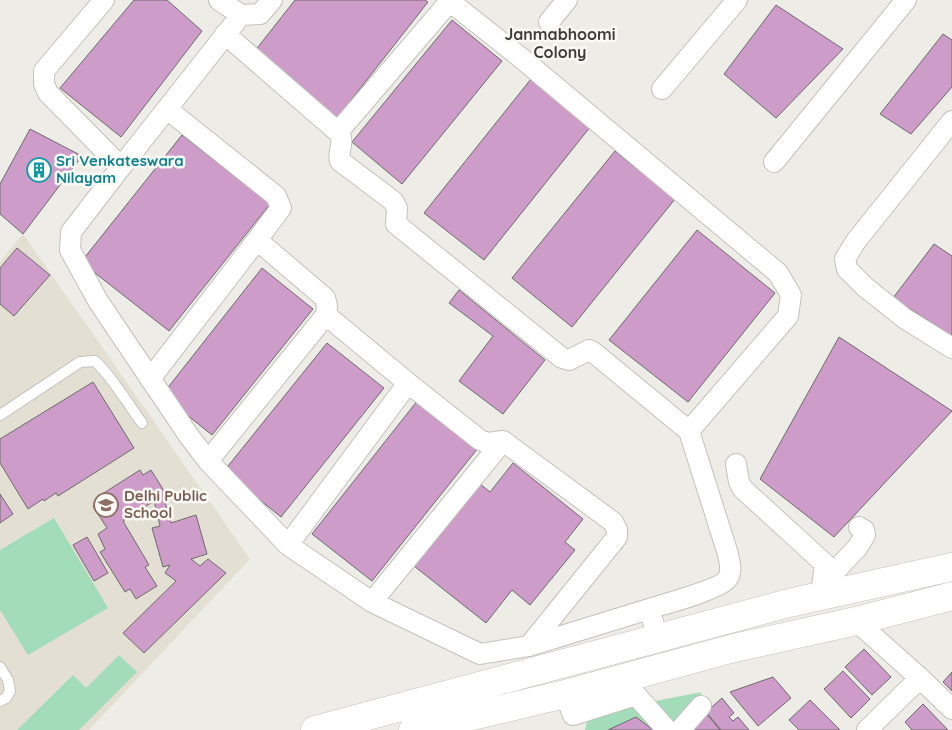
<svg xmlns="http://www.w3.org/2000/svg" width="952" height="730" viewBox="0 0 952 730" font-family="Quicksand,sans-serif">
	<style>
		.built { fill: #e3e0d3 }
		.green { fill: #a2dcb9 }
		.building { fill: #ce9cc9; stroke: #6e6a6e }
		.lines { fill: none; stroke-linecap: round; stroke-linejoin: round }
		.lane-casing { stroke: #c3c1bc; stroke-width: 12 }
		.street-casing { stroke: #c3c1bc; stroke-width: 22 }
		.secondary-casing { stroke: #c3c1bc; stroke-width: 29 }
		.lane { stroke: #fff; stroke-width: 10 }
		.street { stroke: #fff; stroke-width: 20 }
		.secondary { stroke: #fff; stroke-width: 28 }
		.labels { text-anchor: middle; stroke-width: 5; stroke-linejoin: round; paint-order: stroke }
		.culture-label { font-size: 15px; font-weight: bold; fill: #0d838f; stroke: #fbf9f4; text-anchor: start }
		.education-label { font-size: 15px; font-weight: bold; fill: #785e54; stroke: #fbf9f4; text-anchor: start }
		.neighbourhood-label { font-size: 16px; font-weight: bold; fill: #3c3c3a; stroke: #fbf9f4 }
	</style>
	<rect width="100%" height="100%" fill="#edece6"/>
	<path class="built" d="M23,234L250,559L89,730H0V262Z"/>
	<path class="green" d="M54,518L108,608L28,655L0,610V550Z
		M119,655L137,672L79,730H17L73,675L86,688Z
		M702,692L681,730H585L589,714Z"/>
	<path class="building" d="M134,0H167L202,31L121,137L60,88Z
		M295,0H425L428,2L337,118L254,52Z
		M776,5L843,49L776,118L724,74Z
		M452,20L502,61L402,184L352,142Z
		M943,34L952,40V87L911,134L880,114Z
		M531,79L591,126L484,260L424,213Z
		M30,129L82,156L23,234L0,214V184Z
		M182,135L270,204L169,331L81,262Z
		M615,151L675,199L572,327L512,278Z
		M697,230L775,293L688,402L609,340Z
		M934,244L952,256V336L893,298Z
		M17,248L50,275L14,316L0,304V268Z
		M262,268L313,309L212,435L162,395Z
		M459,290L545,360L503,414L459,381L493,336L449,303Z
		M839,337L952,411L834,537L760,479Z
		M327,343L384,388L281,517L224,471Z
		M93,382L134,448L58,496L56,493L44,501L43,499L28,509L0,463V439Z
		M418,400L478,448L372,581L312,534Z
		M513,463L583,519L565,542L575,550L530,605L512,590L486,623L414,566L480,484L490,492Z
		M140,470L143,475L151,470L166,494L163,495L171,523L196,515L207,554L191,559L200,566L208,559L226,573L144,653L123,633L176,581L165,573L170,565L163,567L152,528L160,526L154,501L123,521L149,565L145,567L157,586L136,599L130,589L125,592L100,552L105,549L98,534L107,528L93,506L102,500L99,496Z
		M0,494L13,514L0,523Z
		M87,537L108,573L94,581L73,545Z
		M864,649L891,677L872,695L845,667Z
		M843,671L870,699L851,718L824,689Z
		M952,672V691L943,682Z
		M773,677L791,698L758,726L730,692Z
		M722,698L734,713L729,717L733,721L738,717L749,730H721L706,712Z
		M810,700L840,730H799L789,720Z
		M923,704L948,730H912L905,722Z
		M706,713L720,730H691Z
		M636,717L653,730H608Z"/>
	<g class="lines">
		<g class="lane-casing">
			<path id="lane" d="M0,415L80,362L95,361C114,379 127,403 142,423
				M0,667L8,680L10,691L6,698L0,701"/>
		</g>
		<g class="street-casing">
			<path id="street" d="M104,0L44,71V84L48,93L121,167L71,232L70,250L98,301L189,436L208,461L288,545L372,602L480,654L529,646L649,609
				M219,0L241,15L260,14L272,0
				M448,0L520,57L778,273L791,295L788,316L689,431L727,551C729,560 733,569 728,578C722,589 664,604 649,609L658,638
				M549,22L567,0
				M225,34L338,132C346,142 337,150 340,161L393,201L397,208L396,224L562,358L569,360L589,350L593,352L689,431
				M662,89L737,0
				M167,109L276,196L281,208L257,240L325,298L327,306L326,315L408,383L480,440L488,443L503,441L613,522L617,530V537L529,646
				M952,121L856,241L845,259L847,269L865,287L904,318L952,348
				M338,132L450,1
				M774,162L906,0
				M121,167L241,15
				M150,379L257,240
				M208,461L326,315
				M736,464L739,482L743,489L825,564L821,595
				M288,545L408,383
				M836,570L857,548L865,535L864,530L859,527
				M372,602L503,441
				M856,621L920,678L952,709
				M565,694L573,715L636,695L667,730
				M680,730L701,706
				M867,730L920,678"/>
		</g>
		<g class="secondary-casing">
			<path id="secondary" d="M315,730L789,603L952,567
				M413,730L565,694L734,648L856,621L952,596"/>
		</g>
		<use href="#lane" class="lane"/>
		<use href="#street" class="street"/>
		<use href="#secondary" class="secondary"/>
	</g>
	<defs>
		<g id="building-ring" transform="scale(1.25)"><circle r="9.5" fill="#fbf9f4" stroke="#0f9aa8" stroke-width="1.5"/><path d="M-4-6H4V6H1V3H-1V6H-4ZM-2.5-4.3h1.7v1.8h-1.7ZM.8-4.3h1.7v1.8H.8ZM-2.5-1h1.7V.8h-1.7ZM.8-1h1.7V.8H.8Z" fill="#0f9aa8"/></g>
		<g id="school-ring" transform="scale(1.25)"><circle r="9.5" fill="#fbf9f4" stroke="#8d6e63" stroke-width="1.5"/><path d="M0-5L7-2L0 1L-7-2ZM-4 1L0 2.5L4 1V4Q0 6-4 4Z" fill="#8d6e63"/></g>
	</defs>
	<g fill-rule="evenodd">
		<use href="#building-ring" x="39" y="170"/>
		<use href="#school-ring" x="106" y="505"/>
	</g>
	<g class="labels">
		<g class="culture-label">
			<text x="56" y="166">Sri Venkateswara<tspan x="56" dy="17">Nilayam</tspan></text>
		</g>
		<g class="education-label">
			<text x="124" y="501">Delhi Public<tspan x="124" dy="17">School</tspan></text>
		</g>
		<g class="neighbourhood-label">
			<text x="560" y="40">Janmabhoomi<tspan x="560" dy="18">Colony</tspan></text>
		</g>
	</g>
</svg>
